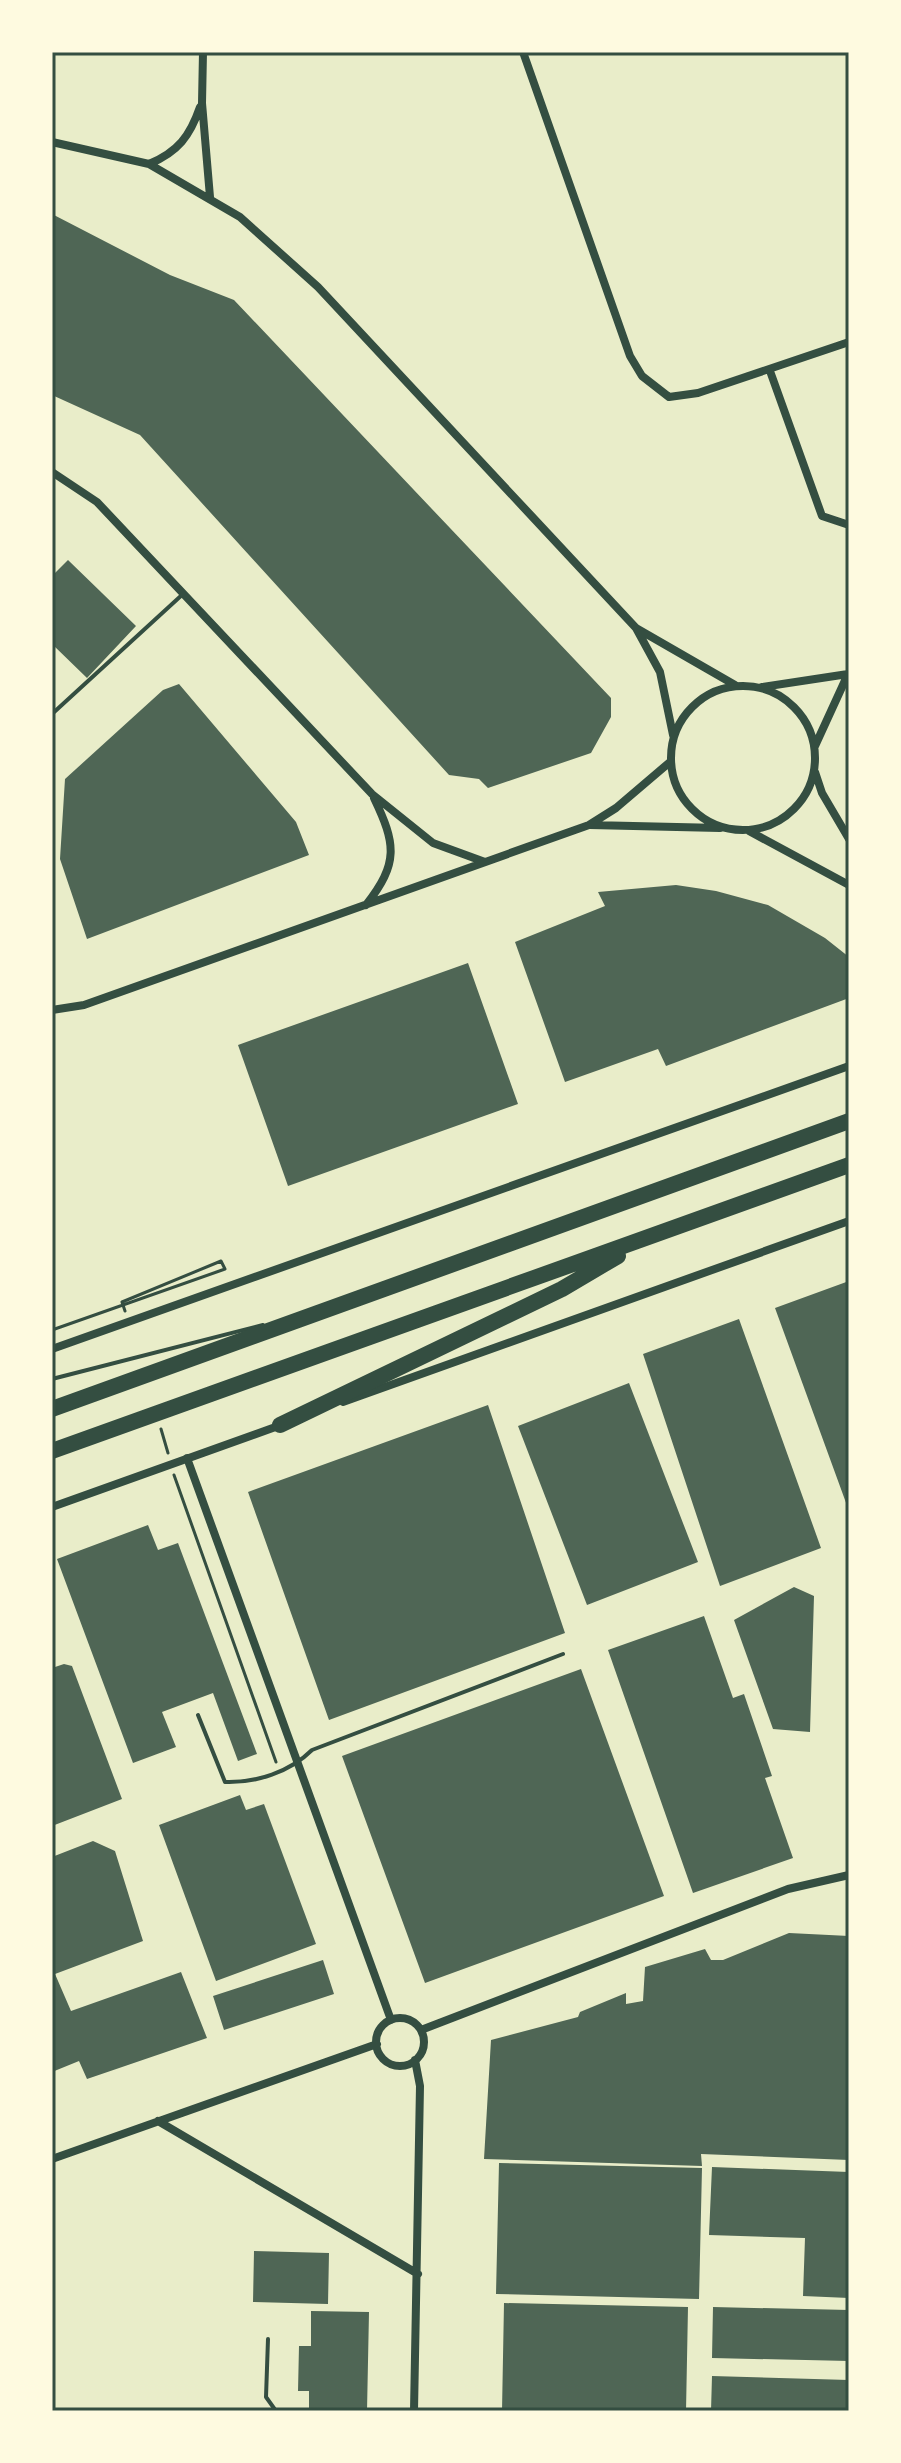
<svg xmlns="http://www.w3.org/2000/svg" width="901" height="2463" viewBox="0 0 901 2463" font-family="'Work Sans',sans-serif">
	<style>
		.building { fill: #4f6655 }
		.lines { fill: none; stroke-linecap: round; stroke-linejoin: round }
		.path { stroke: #344e41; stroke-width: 3 }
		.service { stroke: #344e41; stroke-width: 4 }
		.minor { stroke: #344e41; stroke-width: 8 }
		.motorway { stroke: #344e41; stroke-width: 16 }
		.neatline { fill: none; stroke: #344e41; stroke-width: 3 }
	</style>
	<rect width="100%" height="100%" fill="#e9edc9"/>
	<path class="building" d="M52,214L170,275L234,300L611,698V717L591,753L488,788L479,779L449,775L140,435L52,395Z
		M68,560L136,626L87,678L52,644V576Z
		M179,684L296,822L309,855L87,939L60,859L65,779L163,690Z
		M676,885L716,891L768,905L825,938L849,957V998L666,1066L658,1049L565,1082L515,942L605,906L598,892Z
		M468,963L518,1104L288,1186L238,1045Z
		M849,1281V1511L775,1308Z
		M739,1319L821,1548L720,1586L643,1354Z
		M629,1383L698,1562L587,1605L518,1426Z
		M488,1405L565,1633L329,1720L248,1492Z
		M148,1525L158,1550L178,1543L257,1754L238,1761L213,1693L162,1712L176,1747L133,1763L57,1559Z
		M794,1587L814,1596L810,1732L773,1729L734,1620Z
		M704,1616L733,1698L744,1694L772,1776L765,1778L793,1858L693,1893L608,1650Z
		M64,1664L72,1666L122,1799L52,1826V1668Z
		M581,1669L664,1896L425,1983L342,1756Z
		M240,1795L246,1810L264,1804L316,1944L216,1981L159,1825Z
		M93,1841L115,1851L143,1941L55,1974L71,2011L181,1972L207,2038L87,2079L79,2061L52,2072V1857Z
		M789,1933L849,1936V2160L701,2154L702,2166L484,2159L491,2040L578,2017L580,2012L626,1993V2004L643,2001L645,1967L705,1949L711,1960H723Z
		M323,1960L334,1994L224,2030L213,1996Z
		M499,2163L702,2168L699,2299L496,2294Z
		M712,2167L849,2172V2298L803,2296L805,2238L709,2235Z
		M254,2251L329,2253L328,2304L253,2302Z
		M504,2303L688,2307L686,2411H502Z
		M713,2307L849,2310V2361L712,2358Z
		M311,2311L369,2312L367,2411H309V2391H298L299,2346H311Z
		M712,2376L849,2380V2411H711Z"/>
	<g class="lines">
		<path class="path" d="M52,1330L225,1269L221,1261L122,1302L125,1311
			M161,1429L168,1453
			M174,1475L276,1762"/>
		<path class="service" d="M52,714L183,594
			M52,1379L263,1325
			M198,1715L225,1782C256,1783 290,1772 312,1750L563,1654
			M268,2339L266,2397L276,2411"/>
		<path class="minor" d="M203,52L202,103L210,197
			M523,52L630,356L642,376L669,397L698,393L849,342
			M52,142L149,164L240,217L318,287L636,628L735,685
			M149,164C178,152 190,136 200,107
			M770,371L822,516L849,525
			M52,472L97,502L372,794L433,843L485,862
			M636,628L660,672L673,735
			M671 758a72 72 0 1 1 144 0a72 72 0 1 1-144 0Z
			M762,687L848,674
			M815,746L848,674
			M815,772L822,793L849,839
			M590,825L720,828
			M749,831L849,885
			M366,905C399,863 396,844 374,798
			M52,1010L84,1005L589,825L616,808L670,762
			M52,1349L849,1066
			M343,1402L849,1221
			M187,1458L391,2020
			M52,1507L281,1425
			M376 2042a24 24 0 1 1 48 0a24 24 0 1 1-48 0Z
			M421,2030L788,1889L849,1875
			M158,2121L418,2274
			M52,2159L377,2044
			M414,2411L420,2086L415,2060"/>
		<path class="motorway" d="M52,1409L849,1121
			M280,1425L562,1289L618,1256
			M52,1451L849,1165"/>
	</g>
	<rect width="901" height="2463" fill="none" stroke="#fefae0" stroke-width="108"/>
	<rect x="54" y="54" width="793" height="2355" class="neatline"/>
</svg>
